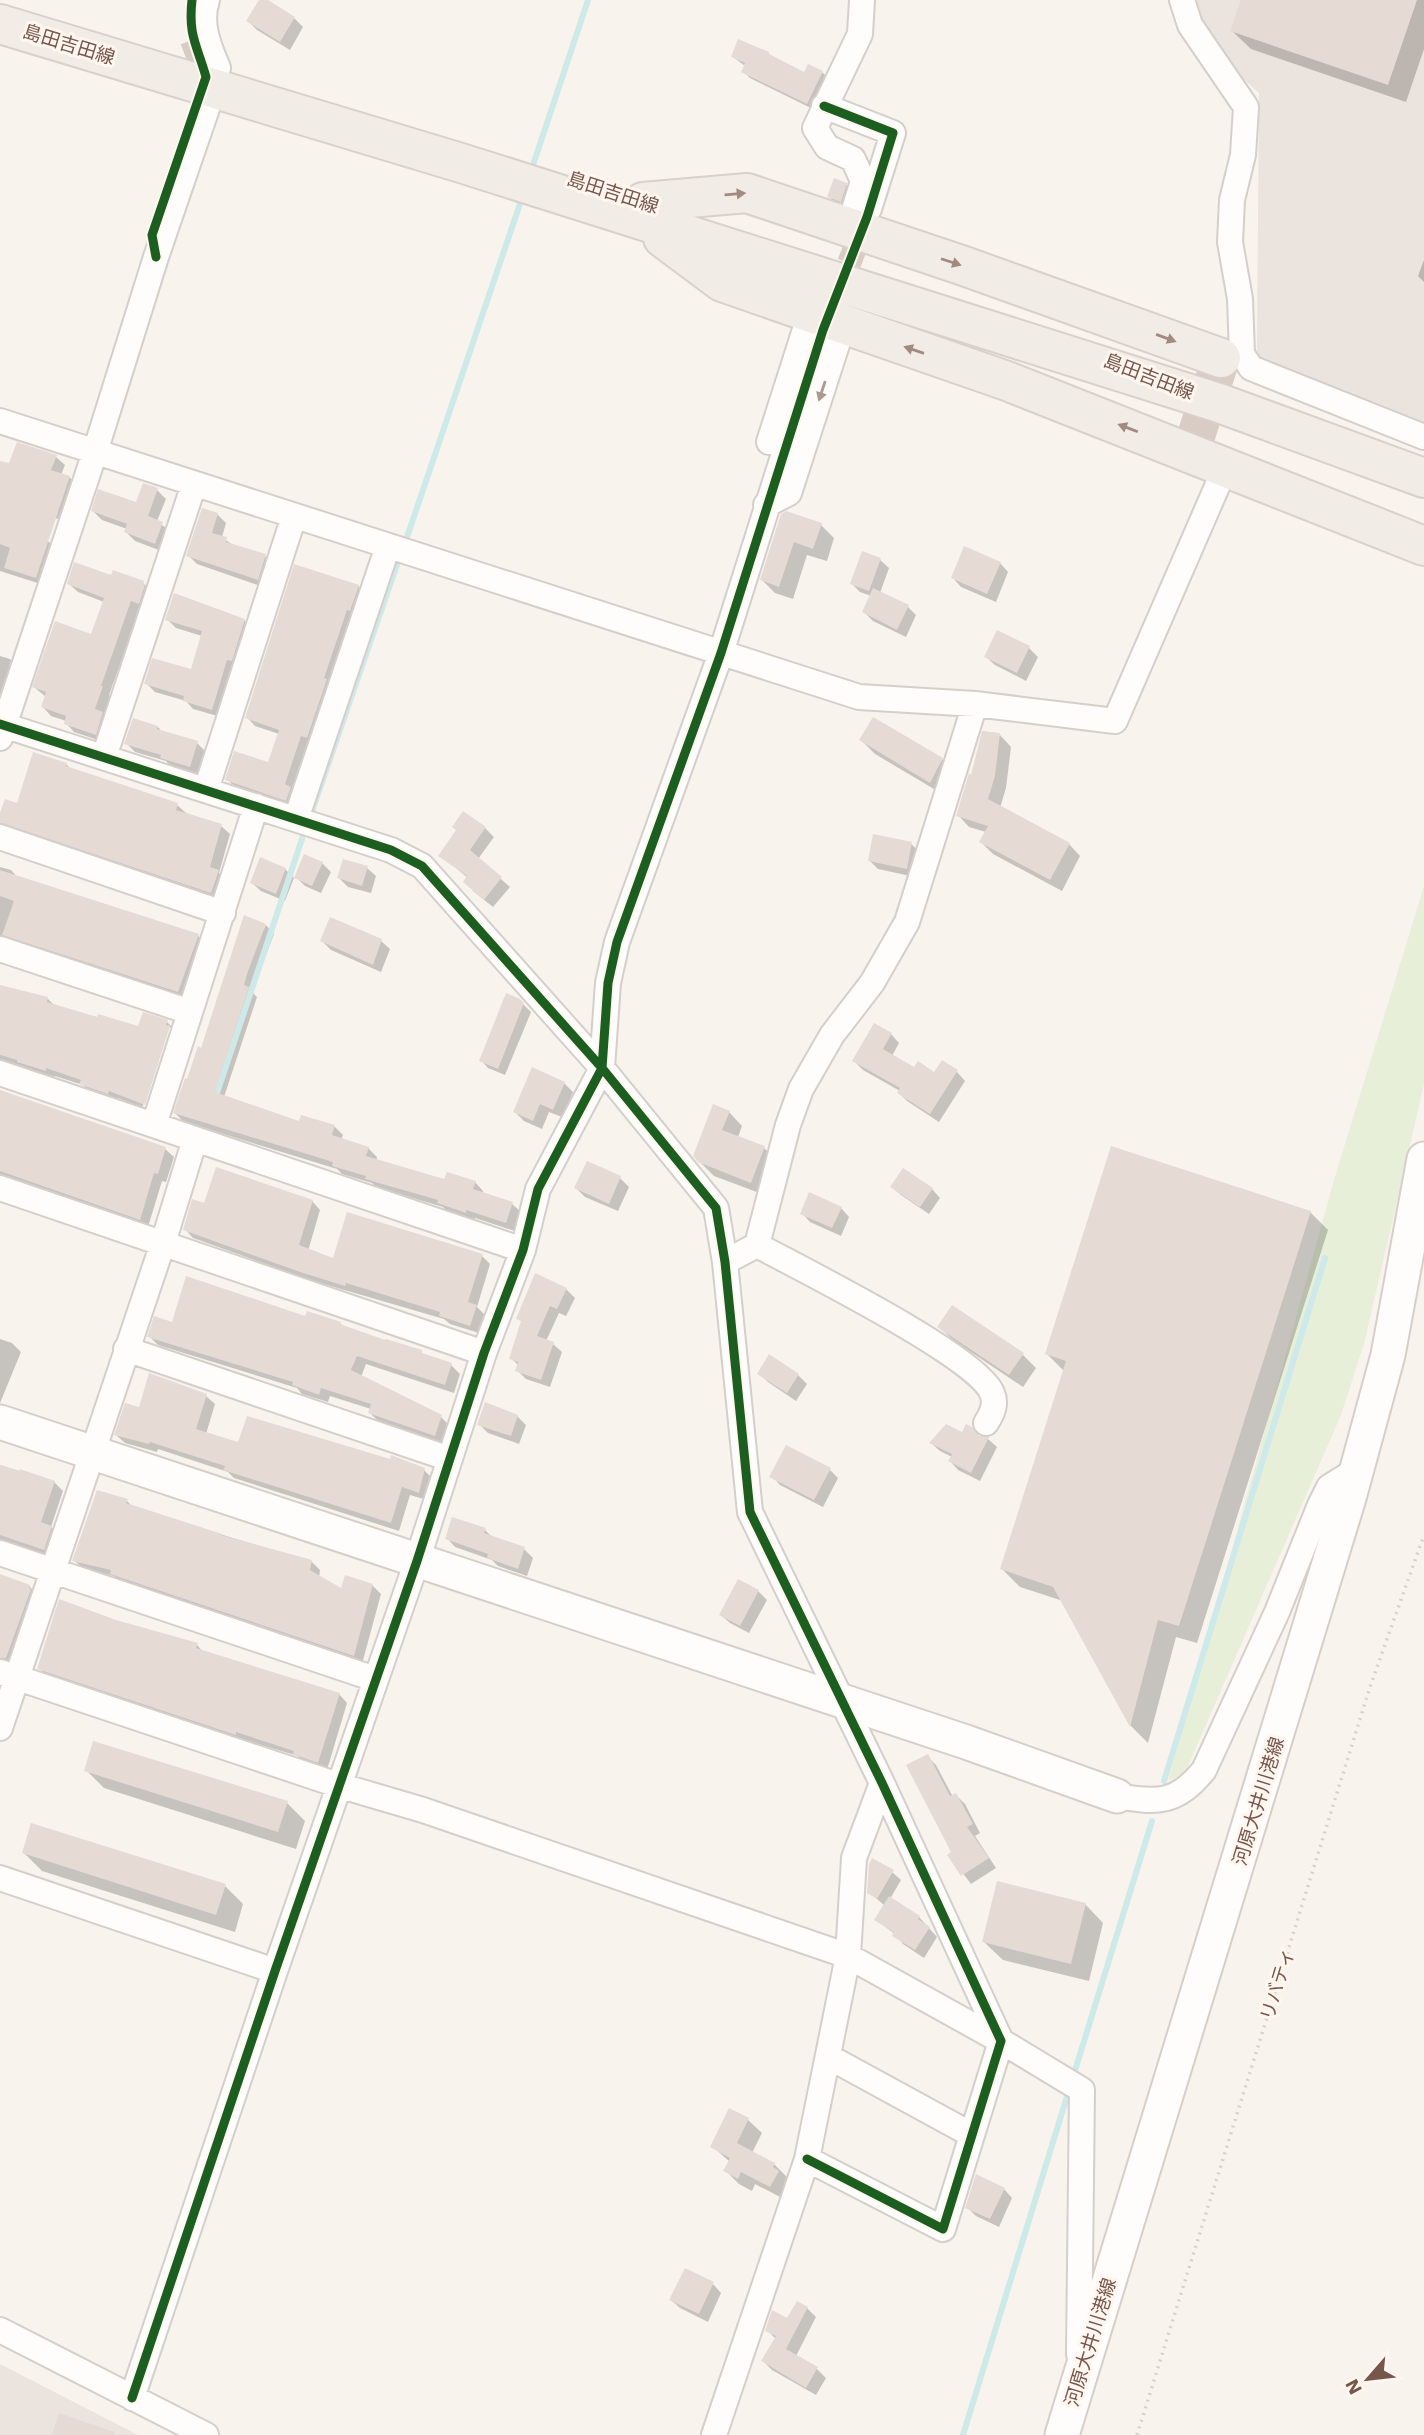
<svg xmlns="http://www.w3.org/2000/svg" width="1424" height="2435" viewBox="0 0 1424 2435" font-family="'Work Sans','Noto Sans JP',sans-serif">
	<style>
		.industrial { fill: #ebe3dd }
		.green { fill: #e7efd8 }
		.shadow { fill: #0003 }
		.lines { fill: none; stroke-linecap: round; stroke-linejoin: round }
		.stream { stroke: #cee9e9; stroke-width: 6 }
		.building { fill: #e5dad4 }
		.street-tunnel { stroke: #d8ccc5; stroke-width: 24; stroke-dasharray: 24 12; stroke-linecap: butt }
		.primary-tunnel { stroke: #d8ccc5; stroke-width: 38; stroke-dasharray: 38 19; stroke-linecap: butt }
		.street-casing { stroke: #d6ceca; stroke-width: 28 }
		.secondary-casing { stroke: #d8cec9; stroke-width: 37 }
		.primary-casing { stroke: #d9cfcb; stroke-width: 42 }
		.path { stroke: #dad1ce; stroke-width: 3.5; stroke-dasharray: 2 5; stroke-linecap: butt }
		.street { stroke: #fefdfc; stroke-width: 24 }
		.secondary { stroke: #fefdfc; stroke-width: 33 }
		.primary { stroke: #f2ece6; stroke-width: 38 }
		.cycleway-casing { stroke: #fff7ef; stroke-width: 13 }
		.cycleway { stroke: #1b5e20; stroke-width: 9 }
		.oneway { fill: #a28a82 }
		.oneway2 { fill: #ad9992 }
		.labels { text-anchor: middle; stroke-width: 6; stroke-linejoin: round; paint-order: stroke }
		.street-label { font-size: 19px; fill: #77564c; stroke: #fff7ef }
	</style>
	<rect width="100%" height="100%" fill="#f8f3ed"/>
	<path class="industrial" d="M1190,0H1424V428L1257,356L1259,93L1202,42Z
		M0,2364L138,2435H0Z"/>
	<path class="green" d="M1424,886V1084L1364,1344L1341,1415L1185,1773L1168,1781L1334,1180Z"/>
	<path class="shadow" d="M261,0L294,18L303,27L290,50L257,30L248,21Z
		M1243,0H1424V49L1406,102L1251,49L1232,31Z
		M733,57L805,74L822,72L829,79L815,110L750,78L743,71L745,66Z
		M846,185L850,188L845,204L832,200L829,196Z
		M1424,260V282L1418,276Z
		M56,457L65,465L61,475L69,477L78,486L67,522L0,500V462L10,465Z
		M157,490L166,499L157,521L171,532L164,552L135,541L126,532L127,529L102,520L93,511L137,505Z
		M217,514L226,523L222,537L234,546L265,556L274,564L266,588L197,564L188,555Z
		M782,515L821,525L834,538L827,561L807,555L793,599L775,593L762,580Z
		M0,528L49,542L57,550L44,585L0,571Z
		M880,560L889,568L880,593L908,607L916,615L906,637L873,621L864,612L871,596L860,592L852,584Z
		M1000,563L1008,572L996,602L961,587L953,578Z
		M112,577L143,583L152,591L147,612L140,609L109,695L110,696L104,716L111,723L104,742L74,732L66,723V721L51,716L43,707L46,697L34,687L92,636L104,602L78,592L69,584Z
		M358,586L367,595L295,808L236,788L227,779L269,764L279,734L255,726L247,717Z
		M167,619L244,620L253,629L221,717L193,709L186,701L155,692L146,683L192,672L202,636L176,628Z
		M997,632L1029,648L1038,657L1026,681L995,665L986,657Z
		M0,656L10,659L18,667L6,701L0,699Z
		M158,727L163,733L197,743L205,751L198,775L171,767L166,761L135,752L126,743Z
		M1000,735L1011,747L1006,788L1000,808L1069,844L1080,856L1062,891L993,854L981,842L986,832L969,827L958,815L972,777Z
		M861,740L942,759L955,773L944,795L875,754Z
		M66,764L71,769L177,805L186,813L221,826L230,834L219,873L226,880L220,901L7,831L0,823V818Z
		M485,828L494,837L478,859L510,887L493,907L473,891L468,878L440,855L458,830Z
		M911,844L920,852L915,877L878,869L870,861Z
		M322,863L331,872L321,893L305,886L296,877Z
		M0,867L11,870L19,879L198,936L207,944L187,1000L0,944Z
		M367,868L376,876L371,893L348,887L339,878Z
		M285,869L294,878L285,901L261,891L252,883Z
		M266,925L274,934L256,981L253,993L257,997L224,1097L300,1123L334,1126L343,1135L341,1140L368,1148L377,1157L376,1161L445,1181L475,1182L483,1191L482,1194L512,1204L521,1212L515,1231L475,1218L474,1220L447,1211L443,1207L376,1187L372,1183L342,1174L337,1169L184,1122L175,1113L202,1050Z
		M322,941H381L390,949L381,972L331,950Z
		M0,987L48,999L56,1007L140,1028L167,1022L175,1030L153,1112L145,1109L171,1028L168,1025L142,1108L118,1098L117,1101L90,1092L83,1085L55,1076L54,1078L27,1070L24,1067L0,1059Z
		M519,1000L531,1012L505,1075L488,1068L481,1060Z
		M891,1034L899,1043L892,1056L914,1069L935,1074L957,1072L965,1081L939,1122L907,1101L899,1093L900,1091L863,1070L854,1061Z
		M564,1083L573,1092L562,1117L549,1112L542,1129L524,1121L515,1112Z
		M0,1091L165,1149L174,1157L166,1182L162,1181L148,1227L39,1190L35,1187L0,1177Z
		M729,1112L742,1126L738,1137L764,1148L778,1161L765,1195L714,1176L699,1161Z
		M587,1163L620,1178L629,1187L618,1211L585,1197L576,1188Z
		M892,1187L932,1189L940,1198L929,1214L901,1195Z
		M312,1201L320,1210L308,1251L334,1260L482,1256L490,1264L477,1307L485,1315L479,1333L450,1324L444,1319L310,1280L193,1238L185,1229L205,1205Z
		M841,1208L849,1217L841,1236L810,1222L802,1213Z
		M1310,1212L1328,1230L1197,1643L1176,1637L1148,1743L1131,1726L1063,1601L1020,1587L1002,1569L1064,1371L1047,1354Z
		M566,1289L575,1298L566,1316L559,1313L546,1341L553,1344L562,1352L550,1387L526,1379L517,1370L519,1366L511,1358L522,1322Z
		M307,1318L340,1323L344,1328L421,1352L426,1357L451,1365L460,1374L454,1393L366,1364L361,1377L441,1417L449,1425L444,1444L379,1422L370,1413L371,1409L330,1396L328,1402L302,1394L297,1388L158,1345L149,1336L173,1324Z
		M939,1327L1022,1354L1036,1368L1023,1387L953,1340Z
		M0,1339L12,1343L21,1352L0,1403Z
		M759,1373L798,1375L807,1384L796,1401L768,1382Z
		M206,1396L215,1404L206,1434L240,1444L424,1470L433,1479L427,1500L410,1495L399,1531L234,1478L228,1472L158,1449L157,1452L125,1443L116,1435L140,1409Z
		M517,1416L526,1425L519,1444L488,1433L479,1424Z
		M963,1434L988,1439L997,1447L980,1481L958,1470L950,1461L952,1457L940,1451L931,1443Z
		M0,1465L54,1482L63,1491L51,1527L60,1536L53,1558L0,1540Z
		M830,1470L838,1478L823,1507L780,1485L772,1476Z
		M127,1501L134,1508L312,1562L320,1570L319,1577L342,1591L372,1585L381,1594L362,1664L120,1582L114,1576L83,1569L74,1560Z
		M485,1530L493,1538L524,1549L533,1558L527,1576L498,1566L492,1560L455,1547L447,1538Z
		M0,1584L29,1586L38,1595L15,1667L0,1665Z
		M758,1591L767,1600L749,1633L730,1623L721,1615Z
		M116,1621L197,1645L204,1653L339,1694L347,1703L327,1770L304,1763L298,1756L245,1740L244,1743L48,1677L39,1668Z
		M927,1756L936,1765L953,1797L956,1795L965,1804L980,1833L975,1836L996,1868L971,1884L949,1855L953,1852Z
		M86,1770L287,1803L305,1821L296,1849L104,1788Z
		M24,1853L225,1886L243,1904L235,1932L42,1871Z
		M892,1872L901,1880L890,1899L919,1917L937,1937L924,1958L903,1944L895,1934L876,1920L885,1906L869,1892Z
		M1085,1904L1103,1923L1089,1981L1003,1960L984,1942Z
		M730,2110L748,2120L762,2133L752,2153L774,2164L788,2178L786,2181L792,2186L784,2199L755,2184L752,2191L739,2184L726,2171L730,2162L712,2146Z
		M1004,2189L1012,2198L999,2227L976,2216L967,2207Z
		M713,2284L721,2293L708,2322L680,2308L671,2300Z
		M807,2308L816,2317L796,2356L817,2369L826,2378L816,2395L772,2370L763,2361L776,2339L767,2330Z"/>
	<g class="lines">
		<path class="stream" d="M531,171L588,0
			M404,546L523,195
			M310,817L400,556
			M215,1099L306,827
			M1164,1781L1325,1258
			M1073,2077L1152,1821
			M963,2435L1069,2090"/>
	</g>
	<path class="building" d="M259,0H268L295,17L280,42L246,21Z
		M1241,0H1417L1388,85L1230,31Z
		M738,39L769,52V54L804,72L808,64L823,71L807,104L741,72L745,63L731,57Z
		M834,178L847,183L841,202L827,197Z
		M17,442L57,455L51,470L70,476L36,578L4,568L10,548L0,544V461L9,463Z
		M143,483L158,488L148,516L163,522L155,544L124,532L127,524L91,511L98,489L136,502Z
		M202,508L218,513L212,533L227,537L226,542L266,554L258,580L186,556Z
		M786,511L822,523L813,549L794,542L779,587L760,580L781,514Z
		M964,546L1001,562L987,594L951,578Z
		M862,551L881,558L869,591L850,584Z
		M74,562L111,575L113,570L144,581L143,584L145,585L139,604L131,601L101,686H103L95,709L103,712L96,735L64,724L66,716L41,707L46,692L32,687L55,621L91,634L104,598L67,584Z
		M294,564L359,585L350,611L347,610L324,678L327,679L307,738L301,736L285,784L291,787L286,801L225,780L234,751L268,762L279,730L245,718Z
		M873,588L909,605L897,630L862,612Z
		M174,593L245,619L232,661L227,660L212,710L183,701L184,696L144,684L152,658L191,669L202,631L165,620Z
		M997,630L1030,646L1017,673L984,657Z
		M873,717L943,758L930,783L859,740Z
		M133,718L158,726L157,729L198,741L190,767L160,758L161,755L124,744Z
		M982,731L1000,733L995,776L988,799L1070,843L1050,880L979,842L988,826L956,816L969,773L971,775Z
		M33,752L67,763L66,766L178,803L176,810L222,824L210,867L219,870L211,893L0,823V813L5,799L17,803Z
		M463,811L486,827L470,850L502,877L484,900L463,882L467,876L438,856L456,830L452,827Z
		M873,834L912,842L907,869L868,861Z
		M304,854L323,862L312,886L294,878Z
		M260,857L286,868L276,894L250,883Z
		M343,859L368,866L362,886L337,878Z
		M0,870L199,934L178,992L2,935L14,901L0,896Z
		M244,915L266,924L248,971L244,985L249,987L215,1092L299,1121L301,1115L335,1125L332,1135L369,1147L366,1156L444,1179L447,1172L476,1181L473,1189L513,1202L506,1223L466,1210V1213L437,1203L438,1200L365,1179L366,1176L332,1166L333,1162L173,1113L185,1078L187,1079L198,1046L201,1048Z
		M330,917L382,939L373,965L320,941Z
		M0,985L48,997L47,1002L97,1017L98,1014L138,1026L143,1012L168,1020L166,1025L170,1026L145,1105L109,1091L108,1094L79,1084L81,1080L46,1068V1071L17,1062V1060L0,1055Z
		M506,993L520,999L524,1003L498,1069L479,1061Z
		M874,1023L892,1033L883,1049L914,1067L918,1061L934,1072L942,1060L958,1070L930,1114L897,1093L900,1088L852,1061Z
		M532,1067L565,1082L553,1110L540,1104L533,1121L513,1112Z
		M0,1090L166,1147L158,1174L154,1173L140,1220L0,1171Z
		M713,1104L730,1111L722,1130L765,1146L751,1183L698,1162L693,1156Z
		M1111,1146L1311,1211L1179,1626L1158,1620L1130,1727L1053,1587L1000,1569L1066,1361L1045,1354Z
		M587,1161L621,1176L609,1204L574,1188Z
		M216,1167L313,1200L299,1245L333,1258L347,1212L483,1254L468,1302L477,1305L470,1326L439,1316L440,1312L346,1283L345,1286L300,1272L183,1230L192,1199L204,1203Z
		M903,1168L933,1188L920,1207L890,1187Z
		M809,1192L842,1207L832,1228L800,1214Z
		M535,1273L567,1288L557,1309L550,1306L537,1336L554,1342L541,1380L515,1371L518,1362L509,1359L521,1321L516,1319Z
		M186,1276L305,1316L307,1311L341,1322L340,1324L385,1340L386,1339L422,1350V1353L452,1363L445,1385L357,1356L351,1370L442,1415L435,1436L368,1413L371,1404L321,1388L319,1395L292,1385L293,1382L147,1337L154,1316L172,1322Z
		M952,1305L1024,1353L1009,1375L937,1327Z
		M769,1354L799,1374L787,1393L757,1374Z
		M149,1373L207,1394L196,1429L238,1442L247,1416L390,1459L391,1455L425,1468L419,1493L402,1487L391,1523L223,1470L225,1466L150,1442L149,1444L114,1435L125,1403L139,1407Z
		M485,1402L518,1415L511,1436L477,1425Z
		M946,1424L962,1432L966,1424L972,1427L979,1436L989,1437L971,1473L948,1461L952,1454L929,1443Z
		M786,1445L831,1468L814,1500L769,1477Z
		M0,1465L19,1471L20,1469L55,1481L41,1522L52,1526L44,1550L0,1535Z
		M97,1490L128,1499L126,1503L222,1534L221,1535L312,1560L310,1570L341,1588L345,1575L373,1584L354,1656L110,1574L111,1570L72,1561Z
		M452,1517L486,1528L484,1533L525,1547L518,1569L487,1558L488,1554L445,1539Z
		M0,1574L30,1585L29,1588L31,1589L6,1658H0Z
		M738,1579L759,1590L740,1626L719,1615Z
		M59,1599L116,1620L198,1643L196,1648L340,1693L318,1763L293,1754L294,1751L236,1732V1735L37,1669Z
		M93,1741L288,1801L278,1832L84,1771Z
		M928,1754L950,1796L956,1793L973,1824L967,1827L989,1858L961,1876L947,1855L951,1852L906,1765Z
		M31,1823L226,1884L216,1915L22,1853Z
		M872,1858L894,1870L877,1899L867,1893L869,1864Z
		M997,1881L1086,1903L1071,1964L982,1942Z
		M889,1896L920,1916L918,1919L930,1927L915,1950L892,1936L894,1932L874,1920Z
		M729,2108L749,2118L737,2143L775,2163L773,2167L779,2171L770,2187L741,2172L738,2179L723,2171L730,2158L710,2147Z
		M976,2174L1005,2188L990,2219L965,2208Z
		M685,2268L714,2282L699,2314L669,2300Z
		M797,2301L808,2307L786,2349L818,2367L806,2388L761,2361L776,2336L765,2331L772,2310L787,2318Z
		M59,2413L114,2432V2435H52Z"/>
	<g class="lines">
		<path class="street-tunnel" d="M192,40L206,77L200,97
			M836,297L866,220"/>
		<path class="primary-tunnel" d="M1191,452L1221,358"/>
		<g class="street-casing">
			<path id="street" d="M207,0C199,24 209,46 218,68
				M1182,0L1190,25L1246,107L1243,155L1232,200L1230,242L1240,299L1242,354L1251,368L1424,437
				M824,106L893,133L869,209
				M848,229L863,181L853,159L827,147L815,128L860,34L862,0
				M0,421L859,697L975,704L1115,721L1226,466
				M769,442L810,314
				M766,505L789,493L843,326
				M0,724L391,850L422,866L602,1068L716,1208L725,1262L750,1512L882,1783L1001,2041L943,2229L807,2159
				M0,738L95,452L156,257L214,88
				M104,757L194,484
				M206,790L294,516
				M296,819L388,546
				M0,837L223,913
				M0,949L190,1012
				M0,1073L523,1250
				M154,1125L256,806
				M0,1188L484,1353
				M757,1245C799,1268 977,1356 992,1393C997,1404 992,1414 986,1423
				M725,1262L757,1245L788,1125L801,1089L832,1035L872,983L907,922L975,704
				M126,1349L450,1459
				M0,1553L375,1679
				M0,1672L338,1785L423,1810L848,1956L1001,2041L1082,2090L1079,2354
				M0,1728L163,1243L195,1139
				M1117,1796C1157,1803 1177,1804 1204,1770L1277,1612L1320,1505L1329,1487L1355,1471
				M0,1878L275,1971
				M829,2057L972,2135
				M0,2330L206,2435
				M132,2398L275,1971L417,1561L484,1353L523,1250L538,1189L602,1068L608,983L617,942L721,653L823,330
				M714,2435L807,2159L848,1956L854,1858L882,1783"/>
		</g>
		<g class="secondary-casing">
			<path id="secondary" d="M0,1422L966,1742L1117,1796
				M1062,2435L1349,1498L1388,1355L1424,1159"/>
		</g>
		<g class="primary-casing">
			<path id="primary" d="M0,24L461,163L1219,403L1424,478
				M643,202L747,193L964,266L1221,358
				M663,238L722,282L1007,381L1424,546"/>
		</g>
		<path class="path" d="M1137,2435L1370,1687L1424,1535"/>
		<use href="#street" class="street"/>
		<use href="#secondary" class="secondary"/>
		<use href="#primary" class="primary"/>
		<g class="cycleway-casing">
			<path id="cycleway" d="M156,257L152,235L206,77C197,45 188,36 192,0
				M0,724L391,850L422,866L602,1068L716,1208L725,1262L750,1512L882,1783L1001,2041L943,2229L807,2159
				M132,2398L275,1971L417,1561L484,1353L523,1250L538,1189L602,1068L608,983L617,942L721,653L823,330L867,217L893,133L824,106"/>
		</g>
		<use href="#cycleway" class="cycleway"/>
	</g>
	<defs><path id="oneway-solid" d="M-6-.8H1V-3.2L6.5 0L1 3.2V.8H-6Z" transform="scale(1.75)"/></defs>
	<g class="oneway">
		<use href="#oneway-solid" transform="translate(735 194) rotate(-5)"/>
		<use href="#oneway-solid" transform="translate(951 262) rotate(18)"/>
		<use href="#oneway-solid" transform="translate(1166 338) rotate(20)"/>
		<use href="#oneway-solid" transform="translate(914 350) rotate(-161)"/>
		<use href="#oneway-solid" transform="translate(1128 428) rotate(-159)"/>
	</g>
	<use class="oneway2" href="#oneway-solid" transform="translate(822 391) rotate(108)"/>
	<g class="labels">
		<g class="street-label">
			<text transform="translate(69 44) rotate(17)" y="7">島田吉田線</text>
			<text transform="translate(613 192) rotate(18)" y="7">島田吉田線</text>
			<text transform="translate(1149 376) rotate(21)" y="7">島田吉田線</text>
			<text transform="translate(1258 1801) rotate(-73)" y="7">河原大井川港線</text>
			<text transform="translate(1277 1984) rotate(-73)" y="7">リバティ</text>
			<text transform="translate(1090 2342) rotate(-73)" y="7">河原大井川港線</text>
		</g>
	</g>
	<g transform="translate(1368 2379) rotate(242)" stroke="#fff7ef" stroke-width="5" paint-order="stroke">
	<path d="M0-5L12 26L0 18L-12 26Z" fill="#77564c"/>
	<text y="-10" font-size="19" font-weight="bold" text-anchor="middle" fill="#77564c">N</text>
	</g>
</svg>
